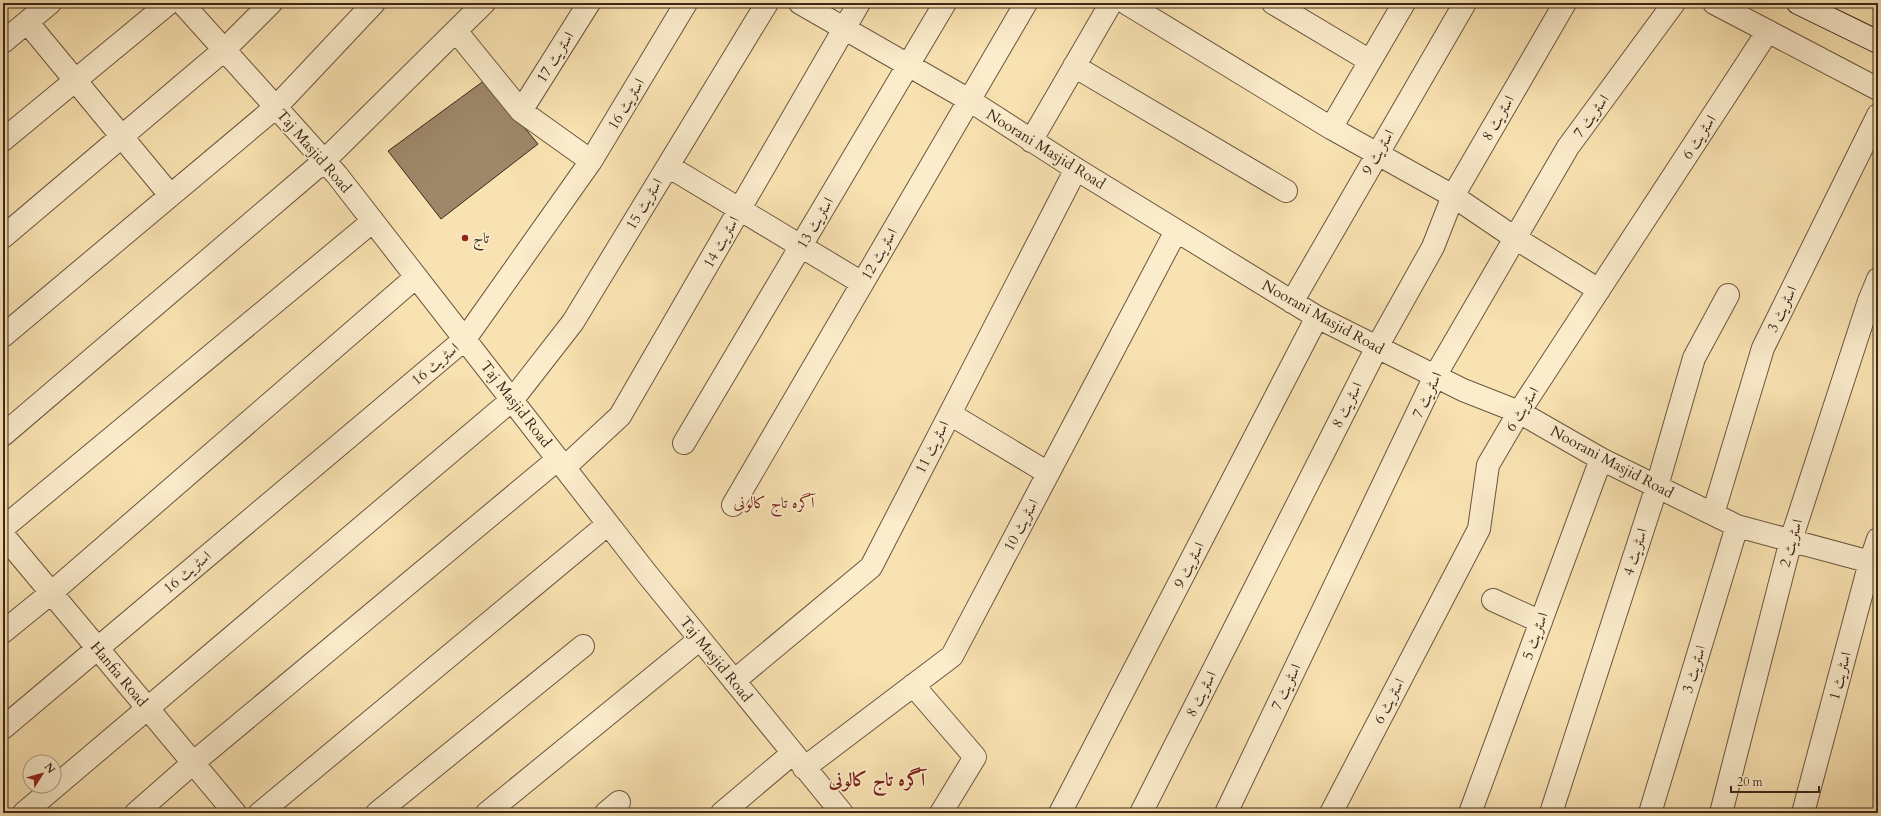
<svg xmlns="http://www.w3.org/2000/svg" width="1881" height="816" viewBox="0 0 1881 816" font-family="Cardo,Amiri,serif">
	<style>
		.building { fill: #9e8869; stroke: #3b271b }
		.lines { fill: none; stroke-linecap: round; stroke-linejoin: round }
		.street-casing { stroke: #6a5640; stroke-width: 24 }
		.secondary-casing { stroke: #3b271b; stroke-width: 24 }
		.street { stroke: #fbeccc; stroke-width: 22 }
		.secondary { stroke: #fbeccc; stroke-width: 22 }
		.poi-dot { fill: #8f2418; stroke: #fbeccc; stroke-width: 1.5 }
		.labels { text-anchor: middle; stroke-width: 3.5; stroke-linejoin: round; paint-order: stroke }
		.street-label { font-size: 15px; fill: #3b271b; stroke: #fbeccc }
		.poi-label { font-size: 15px; fill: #3b271b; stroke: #fbeccc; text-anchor: start }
		.neighbourhood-label { font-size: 16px; fill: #7a1f14; stroke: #fbeccc }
		.district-label { font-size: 19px; font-weight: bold; fill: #7a1f14; stroke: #fbeccc }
	</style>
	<rect width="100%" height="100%" fill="#f9e2b1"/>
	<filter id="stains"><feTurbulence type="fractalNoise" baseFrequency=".005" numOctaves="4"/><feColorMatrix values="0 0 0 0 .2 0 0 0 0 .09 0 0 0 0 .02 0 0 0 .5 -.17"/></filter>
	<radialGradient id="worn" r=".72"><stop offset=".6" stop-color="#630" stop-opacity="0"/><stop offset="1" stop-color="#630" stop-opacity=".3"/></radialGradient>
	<path class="building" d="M485,80L538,144L441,219L388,151Z"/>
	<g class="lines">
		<g class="street-casing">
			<path id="street" d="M182,3L337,175L647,574L842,813
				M800,3L969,100L1076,169L1317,317L1463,390L1519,412L1601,459L1737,526L1878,564
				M1126,3L1331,128L1404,3
				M1273,3L1370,61
				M1714,3L1878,89
				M27,22L170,195
				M456,31L521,111L591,161
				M3,42L50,3
				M1074,66L1286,191
				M521,111L589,3
				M1331,128L1453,196L1515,238L1599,290
				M3,140L169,3
				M1031,141L1111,3
				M668,166L862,283
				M3,237L224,50L271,3
				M1292,302L1465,3
				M3,336L276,107L374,3
				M950,414L1048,473
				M3,435L324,161L484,3
				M684,443L945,3
				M565,467L620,416L859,3
				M733,505L1026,3
				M1713,514L1763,348L1878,115
				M3,528L373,221
				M3,535L235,813
				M1493,600L1541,622
				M3,632L51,593L416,277
				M734,681L871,567L1076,169
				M913,685L975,757L941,813
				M3,728L465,339L591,161L686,3
				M804,768L952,656L1176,231
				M24,813L513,399L573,322L767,3
				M136,813L193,763L558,459
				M260,813L608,524
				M377,813L583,646
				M487,813L700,639
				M606,813L619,802
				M722,813L793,753
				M1060,813L1317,317
				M1141,813L1377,347L1433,247L1453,196L1565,3
				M1226,813L1435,376L1568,147L1674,3
				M1331,813L1479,529L1488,465L1519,412L1768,31
				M1470,813L1601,459
				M1551,813L1657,486L1694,358L1728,295
				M1650,813L1737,526
				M1721,813L1791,540L1869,301L1878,279
				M1803,813L1870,562L1878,539"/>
		</g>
		<g class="secondary-casing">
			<path id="secondary" d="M1798,3L1878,42"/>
		</g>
		<use href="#street" class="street"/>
		<use href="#secondary" class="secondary"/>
	</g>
	<circle class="poi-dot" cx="465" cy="238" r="4"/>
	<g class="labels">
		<g class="street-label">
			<text transform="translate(555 57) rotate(-58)" y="5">اسٹریٹ 17</text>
			<text transform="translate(626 104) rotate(-59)" y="5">اسٹریٹ 16</text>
			<text transform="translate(1591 116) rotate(-54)" y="5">اسٹریٹ 7</text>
			<text transform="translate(1498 118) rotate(-60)" y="5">اسٹریٹ 8</text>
			<text transform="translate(1699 137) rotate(-57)" y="5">اسٹریٹ 6</text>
			<text transform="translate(1046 149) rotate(32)" y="5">Noorani Masjid Road</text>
			<text transform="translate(314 151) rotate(49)" y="5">Taj Masjid Road</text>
			<text transform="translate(1378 152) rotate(-60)" y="5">اسٹریٹ 9</text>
			<text transform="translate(644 204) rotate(-59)" y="5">اسٹریٹ 15</text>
			<text transform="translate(815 223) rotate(-59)" y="5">اسٹریٹ 13</text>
			<text transform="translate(721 242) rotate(-60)" y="5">اسٹریٹ 14</text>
			<text transform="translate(879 254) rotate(-60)" y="5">اسٹریٹ 12</text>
			<text transform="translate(1782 309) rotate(-64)" y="5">اسٹریٹ 3</text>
			<text transform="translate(1323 317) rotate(29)" y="5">Noorani Masjid Road</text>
			<text transform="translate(435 364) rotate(-40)" y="5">اسٹریٹ 16</text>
			<text transform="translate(1427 395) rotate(-64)" y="5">اسٹریٹ 7</text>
			<text transform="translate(516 404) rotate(52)" y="5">Taj Masjid Road</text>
			<text transform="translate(1347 405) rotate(-63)" y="5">اسٹریٹ 8</text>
			<text transform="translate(1522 409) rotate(-58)" y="5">اسٹریٹ 6</text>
			<text transform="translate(932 447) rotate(-63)" y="5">اسٹریٹ 11</text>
			<text transform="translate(1612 462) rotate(28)" y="5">Noorani Masjid Road</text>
			<text transform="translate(1021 525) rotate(-62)" y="5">اسٹریٹ 10</text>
			<text transform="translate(1791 543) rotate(-74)" y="5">اسٹریٹ 2</text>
			<text transform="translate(1635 552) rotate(-72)" y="5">اسٹریٹ 4</text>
			<text transform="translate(1189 565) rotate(-63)" y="5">اسٹریٹ 9</text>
			<text transform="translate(187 572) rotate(-40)" y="5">اسٹریٹ 16</text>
			<text transform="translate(1535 636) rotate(-70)" y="5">اسٹریٹ 5</text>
			<text transform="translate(716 659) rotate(51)" y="5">Taj Masjid Road</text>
			<text transform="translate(1694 669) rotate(-73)" y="5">اسٹریٹ 3</text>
			<text transform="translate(119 674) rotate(50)" y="5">Hanfia Road</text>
			<text transform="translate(1840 676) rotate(-75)" y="5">اسٹریٹ 1</text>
			<text transform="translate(1286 687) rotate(-64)" y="5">اسٹریٹ 7</text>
			<text transform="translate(1201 694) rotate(-63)" y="5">اسٹریٹ 8</text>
			<text transform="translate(1389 701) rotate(-62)" y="5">اسٹریٹ 6</text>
		</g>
		<g class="poi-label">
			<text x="473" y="243">تاج</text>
		</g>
		<g class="neighbourhood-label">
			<text x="774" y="508">آگرہ تاج کالونی</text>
		</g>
		<g class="district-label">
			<text x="877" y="786">آگرہ تاج کالونی</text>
		</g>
	</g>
	<rect width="1881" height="816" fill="none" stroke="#f9e2b1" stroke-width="16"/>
	<rect x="4" y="4" width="1873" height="808" fill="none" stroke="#3b271b" stroke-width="2"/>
	<rect x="8" y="8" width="1865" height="800" fill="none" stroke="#3b271b"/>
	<g transform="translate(42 774) rotate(53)"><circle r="19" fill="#fbeccc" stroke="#ae9d85"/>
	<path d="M0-3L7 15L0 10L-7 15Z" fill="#8f2418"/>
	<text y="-6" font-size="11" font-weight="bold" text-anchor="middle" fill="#3b271b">N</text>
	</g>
	<path d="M1731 786v6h88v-6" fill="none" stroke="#3b271b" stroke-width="2"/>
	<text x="1737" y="786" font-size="12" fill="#3b271b" stroke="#fbeccc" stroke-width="3" paint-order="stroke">20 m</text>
	<rect width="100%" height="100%" filter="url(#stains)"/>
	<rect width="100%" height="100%" fill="url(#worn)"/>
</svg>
